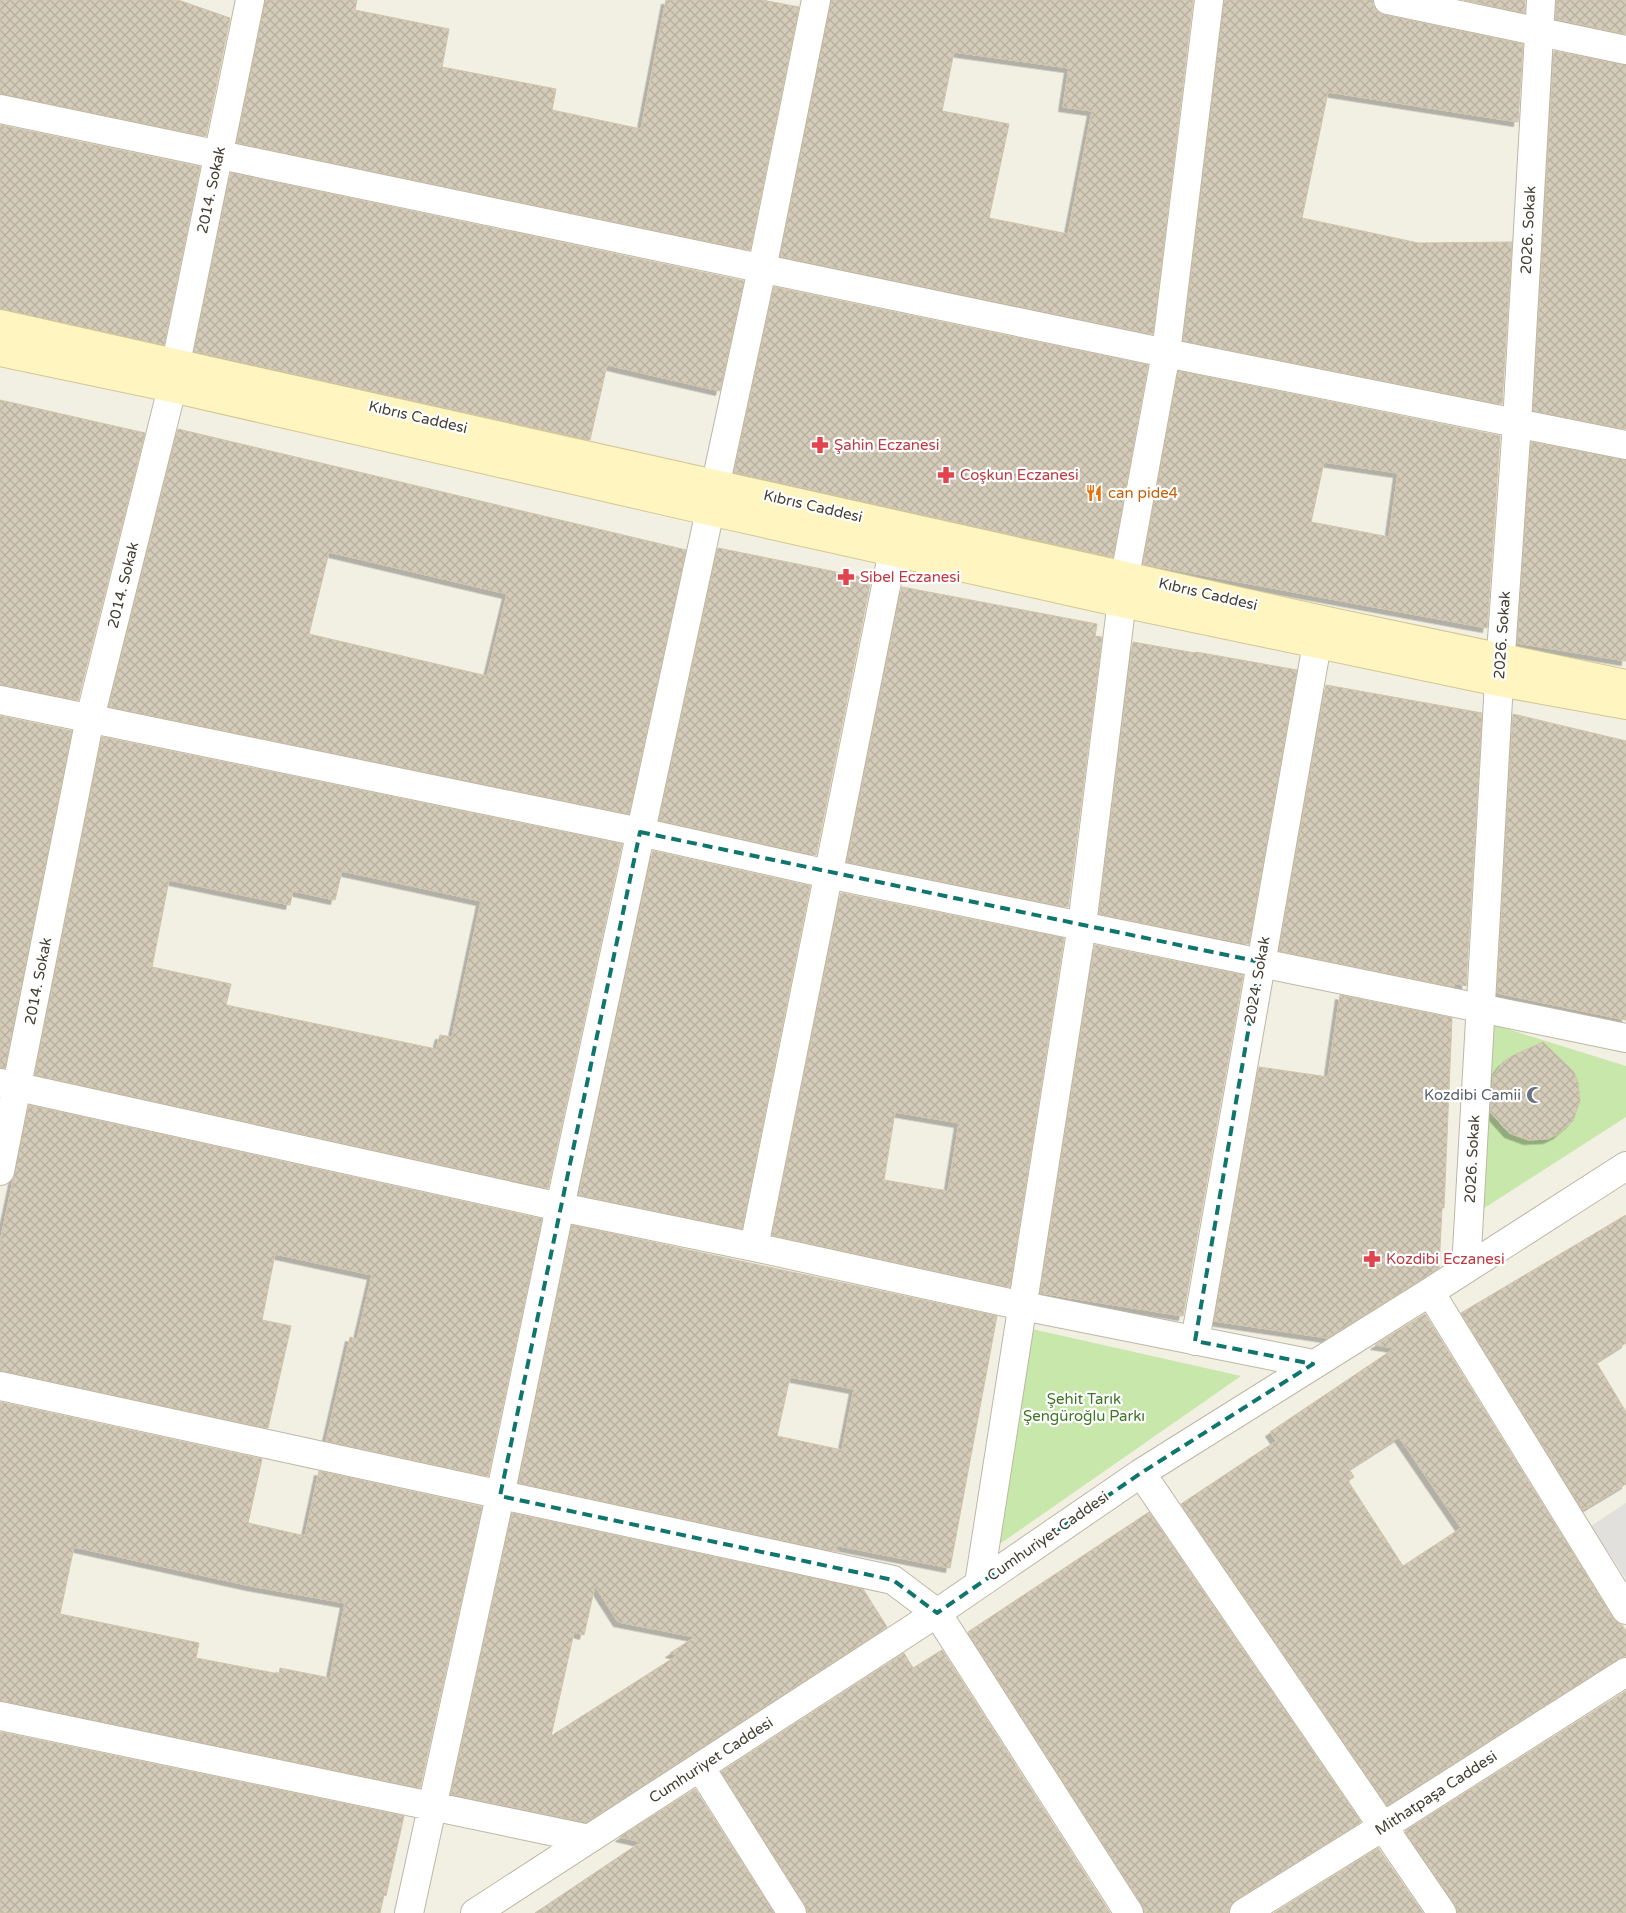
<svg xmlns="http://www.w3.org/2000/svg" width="1626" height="1913" viewBox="0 0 1626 1913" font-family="'Varela Round',sans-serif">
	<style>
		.green { fill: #c7e8aa }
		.parking { fill: #e2e0dc }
		.building { fill: url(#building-cross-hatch); stroke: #cfc4ab; fill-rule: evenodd; filter: url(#shadow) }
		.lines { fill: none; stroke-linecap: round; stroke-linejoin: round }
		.minor-casing { stroke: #beb7a5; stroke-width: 30 }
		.secondary-casing { stroke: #d4c791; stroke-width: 30 }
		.minor { stroke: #fff; stroke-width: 28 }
		.secondary { stroke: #fff5c0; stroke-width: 28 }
		.marked { fill: none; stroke: #0f766e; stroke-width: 4; stroke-dasharray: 10 6; stroke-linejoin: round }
		.labels { text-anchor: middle; stroke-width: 4.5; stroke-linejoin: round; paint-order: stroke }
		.street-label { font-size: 15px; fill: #443f33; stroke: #fff }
		.health-label { font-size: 15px; fill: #be3a42; stroke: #fff; text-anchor: start }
		.food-label { font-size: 15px; fill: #c56008; stroke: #fff; text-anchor: start }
		.worship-label { font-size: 15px; fill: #5b616d; stroke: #fff; text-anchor: end }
		.park-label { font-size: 15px; fill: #3e7625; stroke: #fff }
	</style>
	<defs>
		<pattern id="building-cross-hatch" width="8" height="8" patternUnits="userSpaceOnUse" patternTransform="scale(1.25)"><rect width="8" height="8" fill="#d4cbb8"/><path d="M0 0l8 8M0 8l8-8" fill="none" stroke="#b7af9f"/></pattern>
		<filter id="shadow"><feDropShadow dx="-4.5" dy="4.5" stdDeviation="0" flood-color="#0004"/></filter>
	</defs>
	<rect width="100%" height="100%" fill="#f2efe3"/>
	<path class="green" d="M1488,1023L1626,1066V1117L1478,1212Z
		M1032,1329L1241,1376L994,1548Z"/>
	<path class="parking" d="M1626,1503V1579L1591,1526Z"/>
	<path class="building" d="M0,0H178L230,18L206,136L0,94Z
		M265,0H357L355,10L449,29L442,67L556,89L552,110L641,129L666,0H762L799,7L750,250L237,143Z
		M831,0H1193L1153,334L780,256ZM954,52L1069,68L1063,107L1092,111L1068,234L989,218L1009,124L942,111Z
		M1224,0H1373V5L1377,11L1385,15L1523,44L1518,122L1328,92L1302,218L1418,243L1512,242L1502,404L1183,341Z
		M1464,0H1525V13Z
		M1556,0H1626V34L1556,19Z
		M1554,51L1626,65V429L1533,411Z
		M0,125L200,167L164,345L0,309Z
		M231,173L744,281L720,391L607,365L590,440L194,351Z
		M774,287L1148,365L1113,557L734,472Z
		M1178,371L1500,436L1487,628L1143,564ZM1324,462L1398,473L1389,537L1311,522Z
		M0,400L145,433L78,700L0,685Z
		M178,429L686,550L629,814L109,707ZM329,552L507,594L487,676L309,634Z
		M1531,442L1626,460V661L1517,643Z
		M718,548L871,579L816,855L659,820Z
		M902,587L1097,624L1095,636L1102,637L1068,907L847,862Z
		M1133,642L1195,653L1196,652L1297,670L1249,944L1099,914Z
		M1326,685L1482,713L1466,986L1454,983V987L1279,951Z
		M1513,714L1626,741V1020L1497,993Z
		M0,716L72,731L5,1068H0Z
		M102,737L622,844L548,1188L35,1075ZM342,871L481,901L452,1037L440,1035L436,1049L226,1005L231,984L152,967L169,880L290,905L293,891L335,900Z
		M653,851L810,886L742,1229L579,1195Z
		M841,893L1064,938L1010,1287L772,1235ZM895,1112L959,1123L948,1191L884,1180Z
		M1095,945L1243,975L1183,1316L1040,1293Z
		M1340,995L1452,1018L1444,1208H1442L1439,1268L1327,1338L1214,1321L1259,1067L1328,1077Z
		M1543,1042L1574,1072L1578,1082L1580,1101L1573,1121L1558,1134L1548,1139L1528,1140L1509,1133L1490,1112L1493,1076L1503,1062L1512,1056Z
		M29,1105L542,1219L488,1476L326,1441L350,1337L357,1339L372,1275L275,1254L262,1320L291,1326L268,1428L0,1371V1242Z
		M1626,1215V1343L1596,1362L1626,1412V1484L1583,1510L1461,1313Z
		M572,1225L997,1316L950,1568L834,1545L839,1552L519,1483ZM790,1377L854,1389L842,1450L777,1436Z
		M1425,1314L1613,1618L1622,1625L1626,1631V1656L1618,1659L1387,1805L1181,1504L1276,1441L1270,1432L1395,1348L1375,1345ZM1399,1437L1461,1528L1403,1566L1348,1481L1354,1477L1349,1469Z
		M0,1402L262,1459L248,1523L305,1536L319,1471L482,1507L420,1788L0,1701ZM74,1547L251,1586L345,1603L330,1678L280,1668L279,1674L196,1658L199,1643L60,1614Z
		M1149,1512L1361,1822L1236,1900L1231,1905L1228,1913H1145L1142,1905L968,1632Z
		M512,1513L863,1589L887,1627L586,1822L451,1794ZM595,1586L618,1622L695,1637L670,1653L678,1655L551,1736L574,1632L584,1635Z
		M942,1650L1110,1913H808L805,1905L721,1772L904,1653L913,1668Z
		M1626,1691V1913H1457L1455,1904L1405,1831Z
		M0,1732L404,1816L386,1896L384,1895L380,1913H0Z
		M695,1789L774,1913H535L641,1842L620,1837Z
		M1378,1848L1423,1913H1274Z"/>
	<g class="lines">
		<g class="minor-casing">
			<path id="minor" d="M1388,0L1626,50
				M0,109L1166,353L1626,445
				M0,700L640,832L828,874L1626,1038
				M0,1083L560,1207L754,1247L1023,1306L1313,1364
				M0,1171L90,718L172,388L176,363L250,0
				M754,1247L893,551L896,527
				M1466,1269L1499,682L1517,423L1541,0
				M1430,1292L1626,1610
				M1195,1341L1321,621
				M0,1386L893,1580L937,1613L1129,1913
				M1141,1473L1442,1913
				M979,1584L1082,925L1125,576L1166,353L1209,0
				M0,1716L589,1839
				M700,1767L792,1913
				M409,1913L500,1496L560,1207L762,269L816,0
				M475,1913L937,1613L1141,1473L1430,1292L1626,1166
				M1244,1913L1384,1826L1626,1672"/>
		</g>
		<g class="secondary-casing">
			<path id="secondary" d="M0,324L1322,620L1626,684
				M0,352L172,388L709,511L1122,603L1499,682L1626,705"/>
		</g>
		<use href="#minor" class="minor"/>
		<use href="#secondary" class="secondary"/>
	</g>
	<path class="marked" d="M640,832L1260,962L1195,1341L1313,1364L1141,1473L937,1613L893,1580L500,1496Z"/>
	<defs>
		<g id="pharmacy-bare" transform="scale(1.35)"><path d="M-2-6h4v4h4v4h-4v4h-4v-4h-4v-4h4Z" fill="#e0444e" stroke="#fff" stroke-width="2.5" paint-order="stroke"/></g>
		<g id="restaurant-bare" transform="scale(1.35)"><path d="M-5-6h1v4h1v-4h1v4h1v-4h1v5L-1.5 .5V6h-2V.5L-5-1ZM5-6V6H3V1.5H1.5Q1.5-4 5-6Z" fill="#e8710a" stroke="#fff" stroke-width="2.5" paint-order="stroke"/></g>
		<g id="mosque-bare" transform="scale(1.35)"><path d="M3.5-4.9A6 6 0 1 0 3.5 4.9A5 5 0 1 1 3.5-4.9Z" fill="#6b7280" stroke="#fff" stroke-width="2.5" paint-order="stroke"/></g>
	</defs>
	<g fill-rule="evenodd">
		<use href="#pharmacy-bare" x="820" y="445"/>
		<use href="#pharmacy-bare" x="946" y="475"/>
		<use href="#restaurant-bare" x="1094" y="493"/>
		<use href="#pharmacy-bare" x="846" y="577"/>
		<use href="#mosque-bare" x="1535" y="1095"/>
		<use href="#pharmacy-bare" x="1372" y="1259"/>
	</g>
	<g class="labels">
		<g class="street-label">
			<text transform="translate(211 190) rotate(-78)" y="5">2014. Sokak</text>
			<text transform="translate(1528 230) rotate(-87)" y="5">2026. Sokak</text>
			<text transform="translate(418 417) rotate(13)" y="5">Kıbrıs Caddesi</text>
			<text transform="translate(813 506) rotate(13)" y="5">Kıbrıs Caddesi</text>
			<text transform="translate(123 585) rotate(-76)" y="5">2014. Sokak</text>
			<text transform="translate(1208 594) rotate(13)" y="5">Kıbrıs Caddesi</text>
			<text transform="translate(1502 635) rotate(-86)" y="5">2026. Sokak</text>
			<text transform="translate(1257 980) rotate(-80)" y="5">2024. Sokak</text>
			<text transform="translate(38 981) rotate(-79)" y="5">2014. Sokak</text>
			<text transform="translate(1472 1159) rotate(-87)" y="5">2026. Sokak</text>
			<text transform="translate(1048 1536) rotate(-35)" y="5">Cumhuriyet Caddesi</text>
			<text transform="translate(711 1760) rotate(-33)" y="5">Cumhuriyet Caddesi</text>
			<text transform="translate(1436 1793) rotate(-33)" y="5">Mithatpaşa Caddesi</text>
		</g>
		<g class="health-label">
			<text x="834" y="450">Şahin Eczanesi</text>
			<text x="960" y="480">Coşkun Eczanesi</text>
			<text x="860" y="582">Sibel Eczanesi</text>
			<text x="1386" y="1264">Kozdibi Eczanesi</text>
		</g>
		<g class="food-label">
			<text x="1108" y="498">can pide4</text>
		</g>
		<g class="worship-label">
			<text x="1521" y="1100">Kozdibi Camii</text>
		</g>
		<g class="park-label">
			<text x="1084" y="1404">Şehit Tarık<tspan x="1084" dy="17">Şengüroğlu Parkı</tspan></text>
		</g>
	</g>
</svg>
